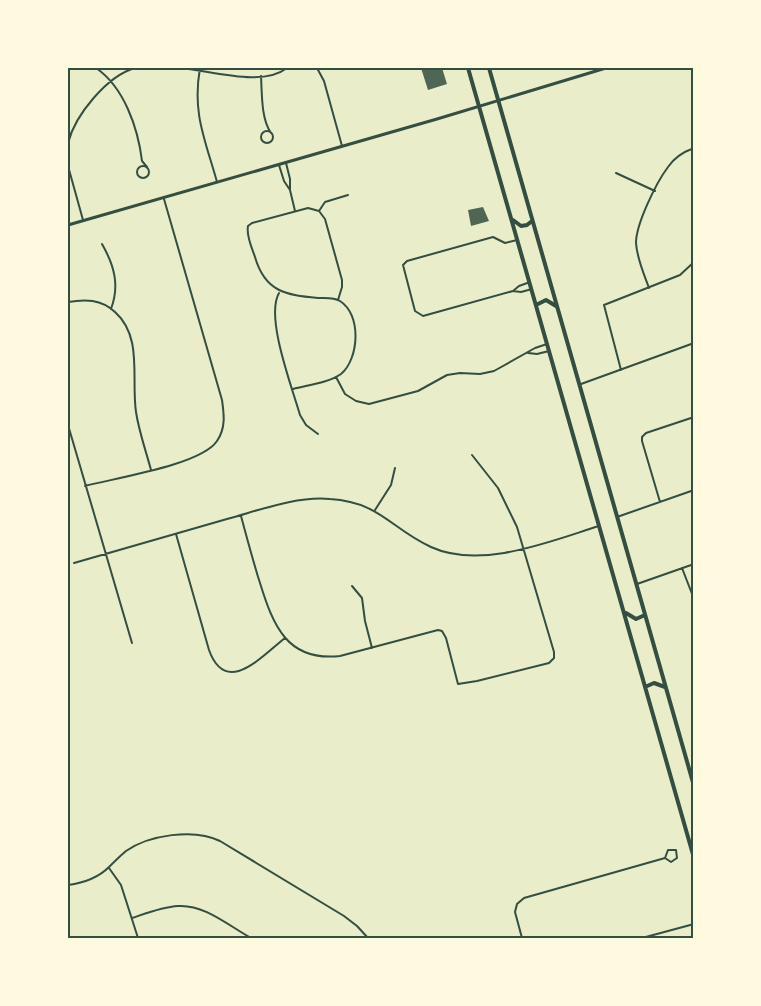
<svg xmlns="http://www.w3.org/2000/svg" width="761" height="1006" viewBox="0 0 761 1006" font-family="Manrope,sans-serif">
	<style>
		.building { fill: #4f6655 }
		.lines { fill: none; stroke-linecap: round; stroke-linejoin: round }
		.minor { stroke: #344e41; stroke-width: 2 }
		.tertiary { stroke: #344e41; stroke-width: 3 }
		.secondary { stroke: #344e41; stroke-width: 4 }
		.neatline { fill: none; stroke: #344e41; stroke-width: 2 }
	</style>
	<rect width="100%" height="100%" fill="#e9edc9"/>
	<path class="building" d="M421,68H442L447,84L428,90Z
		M483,207L489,221L471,226L468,210Z"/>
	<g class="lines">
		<path class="minor" d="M96,68C124,87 138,128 142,161L147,167
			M179,68C210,70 261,88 287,68
			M200,68C192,113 205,139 217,182
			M317,68L324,81L342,146
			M261,76C262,93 261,119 271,133
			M261 137a6 6 0 1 1 12 0a6 6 0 1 1-12 0Z
			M68,143C75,115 107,76 135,68
			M279,165L284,181L290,190V179L286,163
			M137 172a6 6 0 1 1 12 0a6 6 0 1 1-12 0Z
			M68,166L83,220
			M616,173L655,191
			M290,190L295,211
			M319,211L325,202L348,195
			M102,244C114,265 120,285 111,309
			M530,282L519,286L513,291L521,292L532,289
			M649,288C644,274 637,259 636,243C636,224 656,183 668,167C674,158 683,152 694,148
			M513,291L423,316L415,311L403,265L407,261L493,237L505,243L517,240
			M279,293C265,317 292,387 300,415L306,425L318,434
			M68,302C85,299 101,299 115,312C143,337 131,378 136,412C139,432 146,451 151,470
			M528,353L537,354L549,351
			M621,370L604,305L680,275L694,262
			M336,377L345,394L356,401L369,404L418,391L447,375L460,373L480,374L494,371L535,348L547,344
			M581,384L694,343
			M293,389C308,385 328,383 341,374C359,359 362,315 340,301C334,297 325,298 318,298C286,295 265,292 255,257C252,248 246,236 248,226L252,223L308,208L319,211L325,219L342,280V287L338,300
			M68,425L132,643
			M85,486C115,478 201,465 217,441C226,428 224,414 222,400L164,199
			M660,502L642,441V437L646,433L694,417
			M375,510L391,485L395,468
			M241,516C247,538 253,561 260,583C273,625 287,662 340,656L438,630L442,631L446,638L458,684L477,681L549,663L554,658V652L517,527L498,488L472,455
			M617,517L694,490
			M176,534L209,650C226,697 261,657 285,638
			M74,563C125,548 176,534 227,519C260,510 296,496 330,499C380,502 391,529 431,547C481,570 551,541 599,526
			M682,568L694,599
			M637,584L694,564
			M352,586L362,598L365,621L372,648
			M109,868L121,885L138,938
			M68,885C83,883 98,878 109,867C115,861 120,856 126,851C149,835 194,828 220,841L344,916L357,926L368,938
			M132,918C147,913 162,907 178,906C204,904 229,926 251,938
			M522,938L515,912L517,904L524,898L665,858L671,862L677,858L676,850H668L665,858
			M642,938L694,924"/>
		<path class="tertiary" d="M68,225L437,119L606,68"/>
		<path class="secondary" d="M468,68L694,858
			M489,68L694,786
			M513,220L521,226L527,225L532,221
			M536,305L546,300L556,306
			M626,613L636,619L645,615
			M645,687L654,683L665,687"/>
	</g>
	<rect width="761" height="1006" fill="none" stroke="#fefae0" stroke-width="138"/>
	<rect x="69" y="69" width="623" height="868" class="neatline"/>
</svg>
